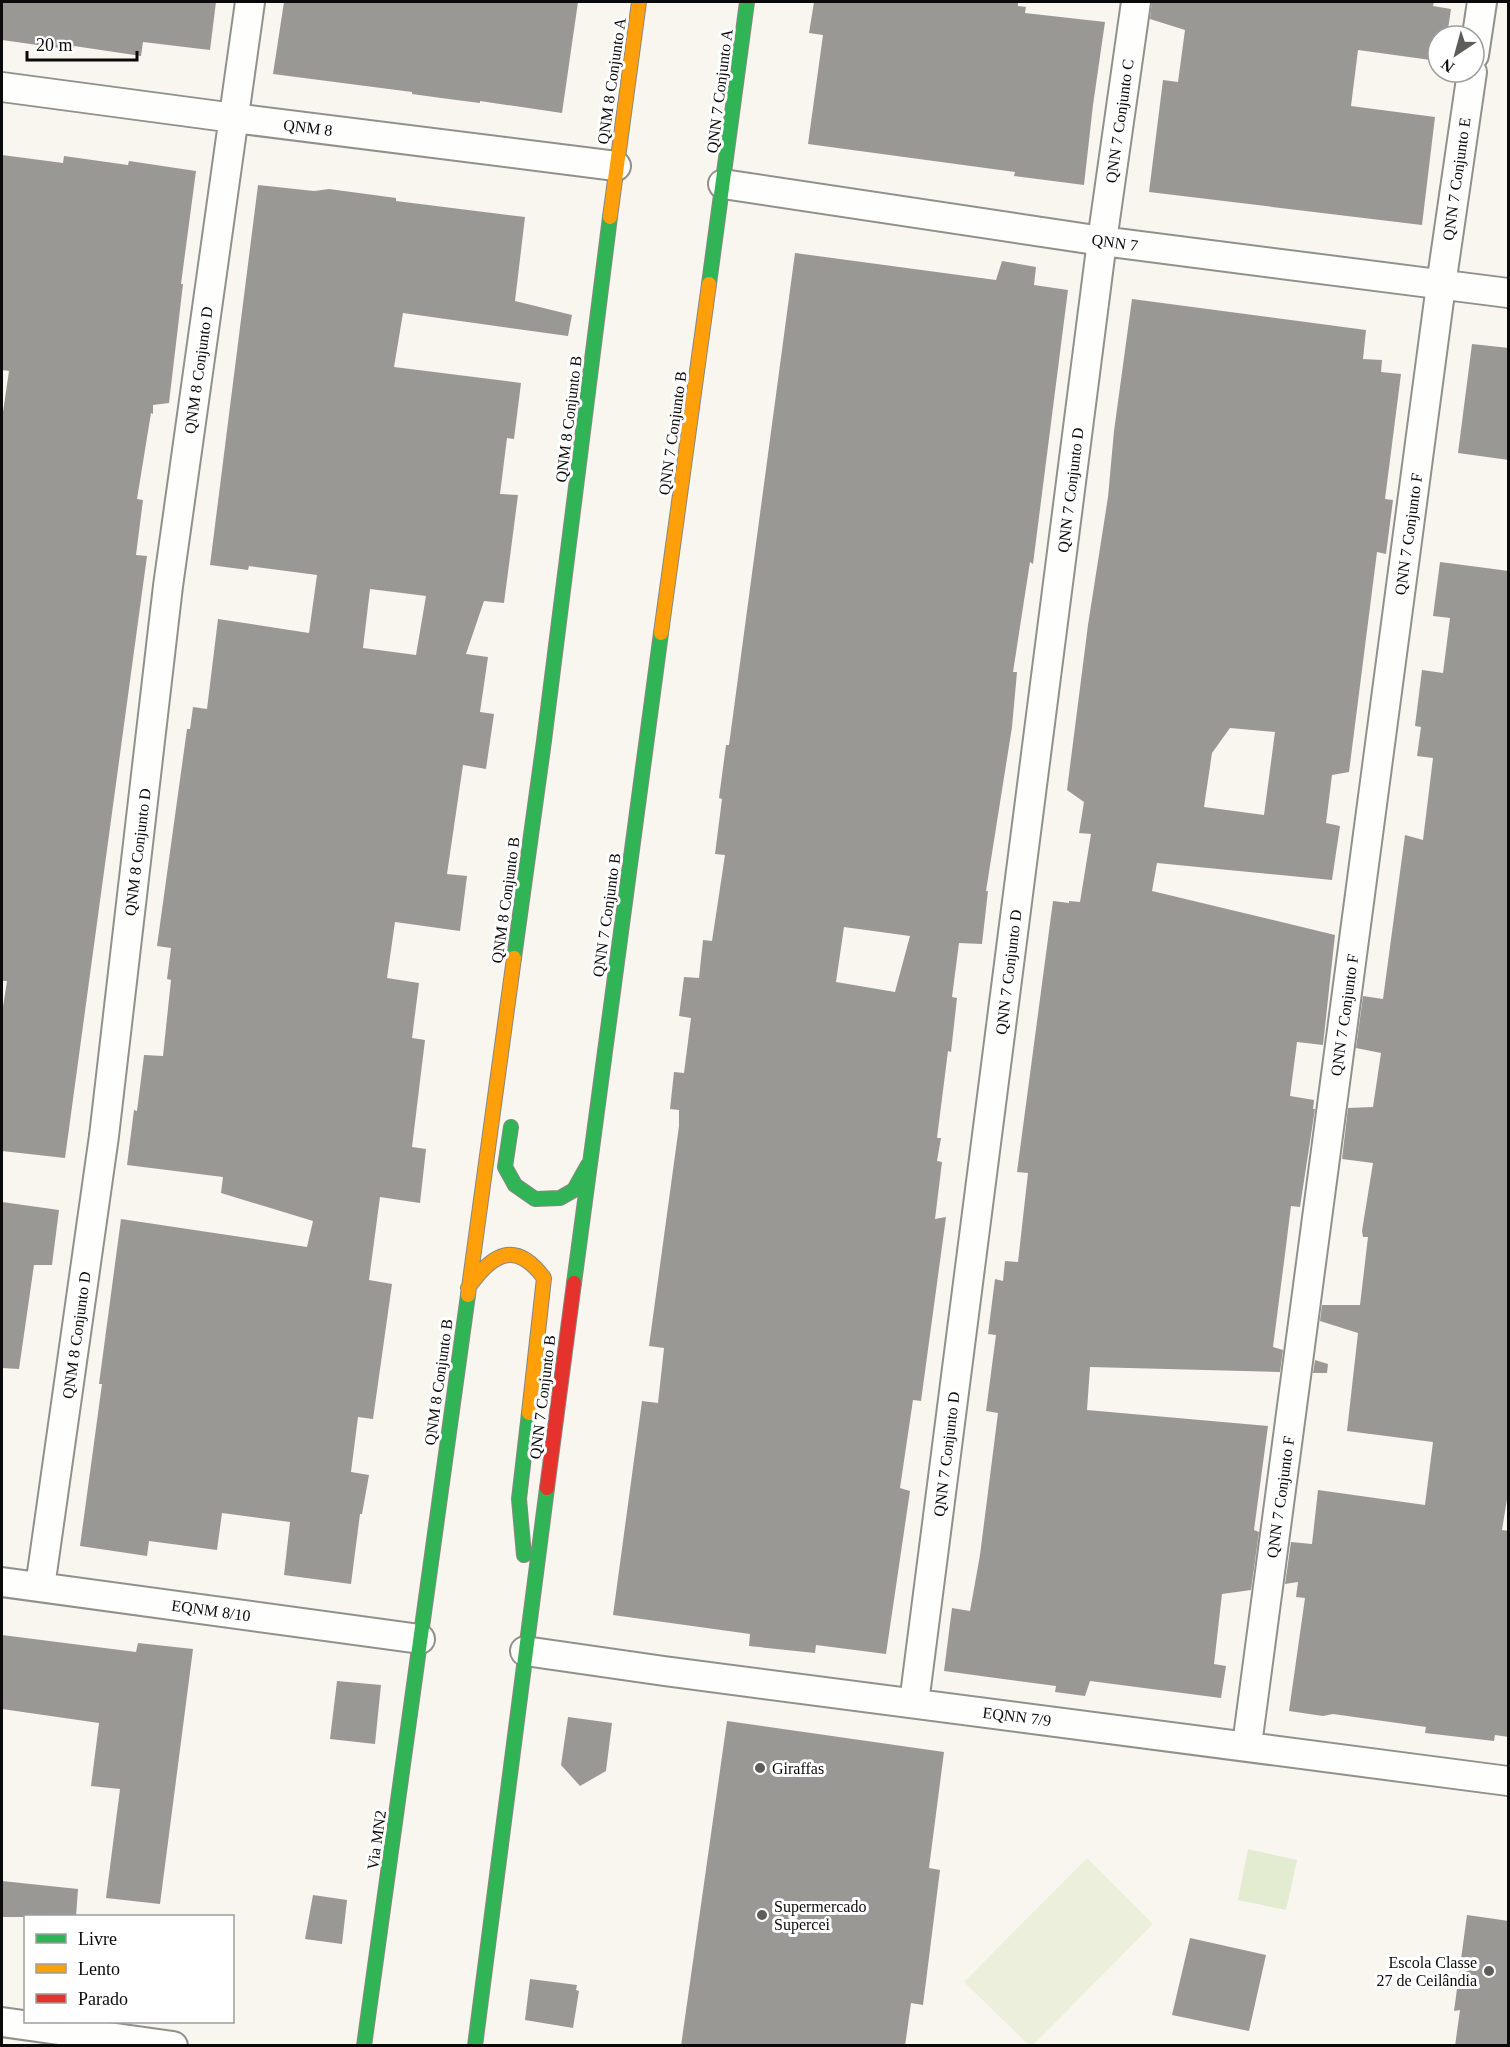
<svg xmlns="http://www.w3.org/2000/svg" width="1510" height="2047" viewBox="0 0 1510 2047" font-family="'Times New Roman',serif">
	<style>
		.green { fill: #e3ebd1 }
		.pitch { fill: #ecefdb }
		.building { fill: #9a9895; fill-rule: evenodd }
		.lines { fill: none; stroke-linecap: round; stroke-linejoin: round }
		.street-casing { stroke: #91908d; stroke-width: 32 }
		.fast-casing { stroke: #888784; stroke-width: 16 }
		.slow-casing { stroke: #888784; stroke-width: 16 }
		.jam-casing { stroke: #888784; stroke-width: 16 }
		.street { stroke: #fefefd; stroke-width: 28 }
		.fast { stroke: #30b455; stroke-width: 14 }
		.slow { stroke: #ff9f0a; stroke-width: 14 }
		.jam { stroke: #e5322d; stroke-width: 14 }
		.poi-dot { fill: #5d5d5a; stroke: #fff; stroke-width: 2 }
		.labels { text-anchor: middle; stroke-width: 6; stroke-linejoin: round; paint-order: stroke }
		.street-label { font-size: 16px; fill: #0a0a0a; stroke: #fff }
		.poi-label { font-size: 16px; fill: #0a0a0a; stroke: #fff; text-anchor: start }
	</style>
	<rect width="100%" height="100%" fill="#f8f6ef"/>
	<path class="green" d="M1248,1849L1297,1860L1286,1910L1238,1900Z"/>
	<path class="pitch" d="M1087,1858L1153,1924L1033,2045H1029L964,1982Z"/>
	<path class="building" d="M2,2H216L210,50L143,42L141,56L74,46L73,50L2,40Z
		M284,2H578L562,113L480,101V103L441,98L412,94V92L273,74Z
		M814,2H1018V6L1026,7L1025,13L1105,22L1093,105L1084,185L1014,176L1015,172L808,144L823,35L809,33Z
		M1152,2H1434L1433,6L1451,9L1447,36H1438V61L1358,50L1351,106L1435,117L1422,225L1149,192L1163,80L1178,82L1185,30L1150,19Z
		M2,155L63,163L64,156L128,165L129,161L196,171L181,284H183L169,403L153,405V414L151,413L137,499L143,500L136,555L147,556L65,1158L2,1151V1013L7,981H2V419L9,371L2,370Z
		M258,185L314,191L329,189L396,198V201L525,217L515,301L572,315L568,336L403,313L394,367L521,383L514,439L507,438L500,494L518,495L504,603L484,601L466,654L488,657L480,712L494,714L486,769L463,765L447,874L467,876L460,931L395,922L387,978L419,983L412,1038L425,1040L412,1147L426,1149L420,1203L380,1197L369,1280L392,1284L373,1419L358,1417L351,1472L369,1475L362,1514H360L351,1584L284,1575L290,1522L222,1513L217,1550L149,1541L147,1556L80,1546L102,1384H99L121,1219L307,1247L313,1221L221,1193L223,1177L127,1165L134,1110L137,1111L144,1055L163,1056L171,980L167,979L171,948L157,946L187,729H190L193,707L207,709L218,619L309,633L317,575L249,566L248,570L210,565ZM370,589L426,596L416,655L363,648Z
		M795,253L996,280L1002,261L1036,267L1034,285L1068,290L1033,564L1030,562L1013,672H1017L1012,727L986,891H988L982,944L959,943L952,997L957,998L951,1052L948,1051L937,1138H941L937,1161L942,1162L935,1219L946,1217L921,1401L913,1400L900,1488L910,1491L886,1654L816,1645L815,1653L749,1646L750,1634L613,1615L642,1401L658,1403L664,1348L649,1346L679,1126V1110L670,1109L674,1072L684,1073L691,1018L679,1016L684,977L699,978L703,940L712,941L725,855L715,854L722,799L719,798L726,745H729ZM844,927L910,936L895,992L836,982Z
		M1132,299L1366,330L1363,359L1382,360L1381,372L1401,374L1385,499L1393,500L1386,554L1377,552L1349,772L1332,775L1326,823L1340,826L1332,880L1157,863L1152,891L1335,935L1323,1045L1297,1042L1290,1096L1314,1100L1313,1109H1315L1300,1207L1291,1206L1285,1254L1273,1347L1283,1350L1280,1372L1090,1367L1087,1410L1268,1426L1254,1530L1259,1532L1251,1590L1222,1594L1214,1664L1226,1666L1221,1698L1090,1681L1085,1696L1055,1692L1056,1686L944,1671L952,1608L970,1611L980,1555L998,1413L986,1411L996,1335L988,1334L995,1279L1003,1281L1005,1261L1018,1262L1028,1173L1017,1172L1053,901L1069,903V901L1080,902L1091,834L1079,833L1084,802L1067,790L1088,625L1108,497L1114,431ZM1230,728L1275,732L1264,815L1204,807L1212,753Z
		M1472,344L1509,348V460L1458,453Z
		M1440,562L1509,571V1487L1502,1530L1509,1531V1737L1495,1735L1494,1741L1425,1733L1426,1727L1333,1714L1323,1716L1289,1711L1305,1598L1296,1597L1298,1582L1285,1584L1291,1542L1312,1544L1318,1490L1425,1505L1433,1442L1347,1431L1358,1333L1320,1321L1322,1305H1360L1368,1237H1363L1362,1231L1373,1163L1342,1159L1348,1108L1373,1107L1381,1053L1356,1048L1363,996L1383,999L1405,835L1423,840L1433,758L1417,756L1421,727L1415,726L1422,670L1443,673L1450,618L1433,616Z
		M2,1202L59,1210L52,1265H34L19,1369L2,1368Z
		M1315,1360L1328,1364L1327,1373H1313Z
		M2,1635L136,1652L138,1643L193,1649L160,1904L106,1898L120,1789L91,1786L99,1723L2,1709Z
		M337,1681L381,1685L375,1744L330,1739Z
		M568,1717L612,1723L606,1771L580,1786L561,1765Z
		M727,1721L944,1752L929,1868L940,1870L923,2005L911,2003L905,2046H681Z
		M2,1881L78,1889L76,1917H2Z
		M313,1895L347,1900L342,1944L305,1939Z
		M1467,1915L1509,1921V2046H1455L1460,2010L1454,2011Z
		M1190,1938L1266,1955L1249,2031L1172,2015Z
		M530,1979L577,1985L576,1990L579,1991L573,2028L525,2020Z"/>
	<g class="lines">
		<g class="street-casing">
			<path id="street" d="M1474,55L1482,2
				M2,87L234,118L616,166
				M723,184L1102,241L1508,293
				M2,1582L420,1639
				M40,1587L104,1136L168,586L250,2
				M525,1651L664,1671L1508,1781
				M914,1703L1102,241L1136,2
				M1247,1745L1441,285L1472,72
				M2,2022L173,2046"/>
		</g>
		<g class="fast-casing">
			<path id="fast" d="M709,284L747,2
				M514,958L544,741L610,217
				M511,1127L505,1167L515,1185L535,1199L560,1198L574,1190L588,1165
				M574,1283L661,633
				M524,1555L519,1499L529,1413
				M364,2046L468,1295
				M475,2046L547,1488"/>
		</g>
		<g class="slow-casing">
			<path id="slow" d="M610,217L639,2
				M661,633L709,284
				M468,1288C492,1254 515,1239 544,1278L529,1413
				M468,1295L514,958"/>
		</g>
		<g class="jam-casing">
			<path id="jam" d="M547,1488L574,1283"/>
		</g>
		<use href="#street" class="street"/>
		<use href="#fast" class="fast"/>
		<use href="#slow" class="slow"/>
		<use href="#jam" class="jam"/>
	</g>
	<g class="poi-dot">
		<circle cx="760" cy="1768" r="6"/>
		<circle cx="762" cy="1915" r="6"/>
		<circle cx="1489" cy="1971" r="6"/>
	</g>
	<g class="labels">
		<g class="street-label">
			<text transform="translate(611 81) rotate(-82)" y="6">QNM 8 Conjunto A</text>
			<text transform="translate(719 91) rotate(-83)" y="6">QNN 7 Conjunto A</text>
			<text transform="translate(1119 121) rotate(-82)" y="6">QNN 7 Conjunto C</text>
			<text transform="translate(308 127) rotate(7)" y="6">QNM 8</text>
			<text transform="translate(1456 179) rotate(-82)" y="6">QNN 7 Conjunto E</text>
			<text transform="translate(1115 242) rotate(8)" y="6">QNN 7</text>
			<text transform="translate(198 370) rotate(-82)" y="6">QNM 8 Conjunto D</text>
			<text transform="translate(568 419) rotate(-83)" y="6">QNM 8 Conjunto B</text>
			<text transform="translate(672 433) rotate(-82)" y="6">QNN 7 Conjunto B</text>
			<text transform="translate(1070 490) rotate(-83)" y="6">QNN 7 Conjunto D</text>
			<text transform="translate(1408 534) rotate(-82)" y="6">QNN 7 Conjunto F</text>
			<text transform="translate(137 852) rotate(-83)" y="6">QNM 8 Conjunto D</text>
			<text transform="translate(505 900) rotate(-82)" y="6">QNM 8 Conjunto B</text>
			<text transform="translate(606 915) rotate(-82)" y="6">QNN 7 Conjunto B</text>
			<text transform="translate(1008 972) rotate(-83)" y="6">QNN 7 Conjunto D</text>
			<text transform="translate(1344 1015) rotate(-82)" y="6">QNN 7 Conjunto F</text>
			<text transform="translate(76 1335) rotate(-82)" y="6">QNM 8 Conjunto D</text>
			<text transform="translate(438 1382) rotate(-82)" y="6">QNM 8 Conjunto B</text>
			<text transform="translate(542 1397) rotate(-83)" y="6">QNN 7 Conjunto B</text>
			<text transform="translate(946 1454) rotate(-83)" y="6">QNN 7 Conjunto D</text>
			<text transform="translate(1280 1497) rotate(-82)" y="6">QNN 7 Conjunto F</text>
			<text transform="translate(211 1610) rotate(8)" y="6">EQNM 8/10</text>
			<text transform="translate(1017 1716) rotate(7)" y="6">EQNN 7/9</text>
			<text transform="translate(376 1840) rotate(-82)" y="6">Via MN2</text>
		</g>
		<g class="poi-label">
			<text x="772" y="1774">Giraffas</text>
			<text x="774" y="1912">Supermercado<tspan x="774" dy="18">Supercei</tspan></text>
			<text x="1477" y="1968" text-anchor="end">Escola Classe<tspan x="1477" dy="18">27 de Ceilândia</tspan></text>
		</g>
	</g>
	<rect width="1510" height="2047" fill="none" stroke="#0a0a0a" stroke-width="6"/>
	<rect x="24" y="1915" width="210" height="108" fill="#ffffff" stroke="#9d9d9d" stroke-width="1.5"/>
	<rect x="36" y="1934" width="30" height="9" fill="#30b455" stroke="#9d9d9d" stroke-width="1.5"/>
	<text x="78" y="1945" font-size="18" fill="#0a0a0a">Livre</text>
	<rect x="36" y="1964" width="30" height="9" fill="#ff9f0a" stroke="#9d9d9d" stroke-width="1.5"/>
	<text x="78" y="1975" font-size="18" fill="#0a0a0a">Lento</text>
	<rect x="36" y="1994" width="30" height="9" fill="#e5322d" stroke="#9d9d9d" stroke-width="1.5"/>
	<text x="78" y="2005" font-size="18" fill="#0a0a0a">Parado</text>
	<g transform="translate(1456 54) rotate(216)"><circle r="28" fill="#ffffff" stroke="#9d9d9d" stroke-width="1.5"/>
	<path d="M0-4.5L10 22L0 15L-10 22Z" fill="#5d5d5a"/>
	<text y="-9" font-size="16" font-weight="bold" text-anchor="middle" fill="#0a0a0a">N</text>
	</g>
	<path d="M27 51v9h110v-9" fill="none" stroke="#0a0a0a" stroke-width="3"/>
	<text x="36" y="51" font-size="18" fill="#0a0a0a" stroke="#ffffff" stroke-width="4.5" paint-order="stroke">20 m</text>
</svg>
